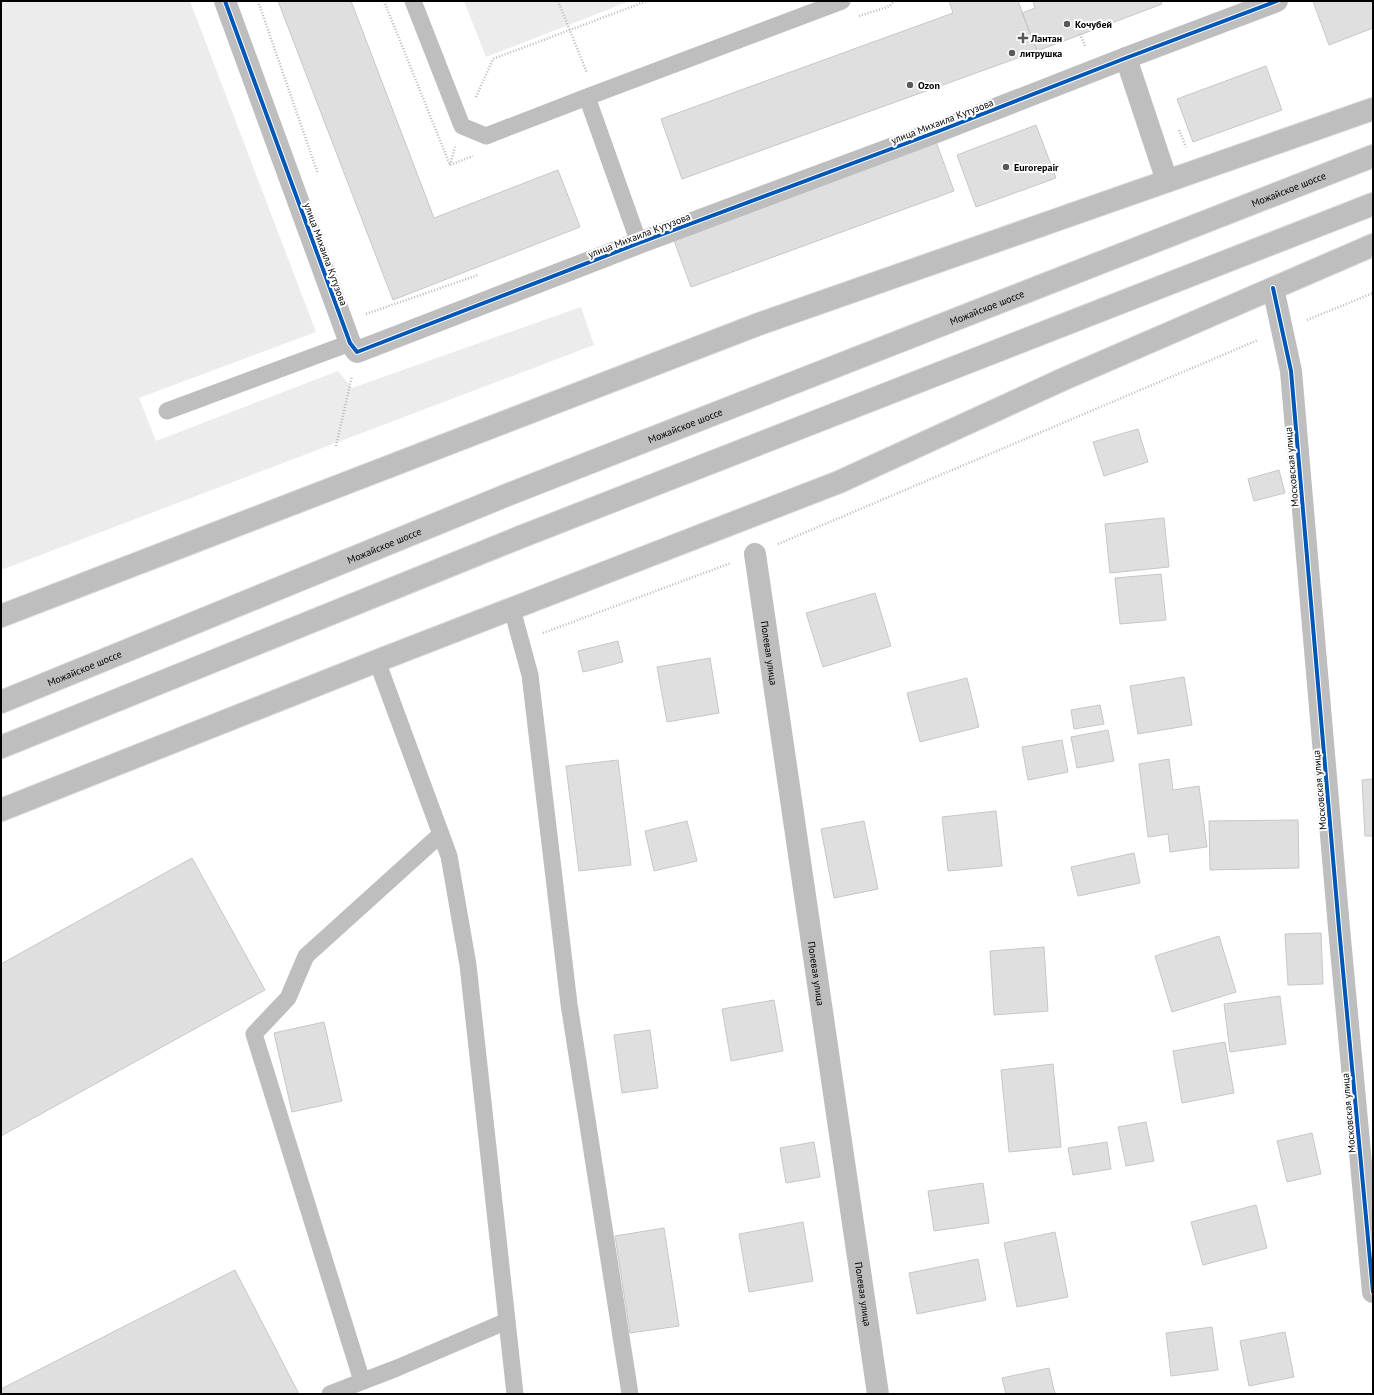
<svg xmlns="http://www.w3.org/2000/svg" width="1374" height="1395" viewBox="0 0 1374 1395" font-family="'PT Sans',sans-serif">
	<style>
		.green { fill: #ececec }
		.building { fill: #dfdfdf; stroke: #c7c7c7 }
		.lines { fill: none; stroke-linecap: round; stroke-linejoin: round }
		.primary-casing { stroke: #dbdbdb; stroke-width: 24 }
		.path { stroke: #b9b9b9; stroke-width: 2.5; stroke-dasharray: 1 2; stroke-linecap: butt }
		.service { stroke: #bebebe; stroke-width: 17 }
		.minor { stroke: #bebebe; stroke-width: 22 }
		.primary { stroke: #bebebe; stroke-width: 22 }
		.cycleway-casing { stroke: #fff; stroke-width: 6 }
		.cycleway { stroke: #0057b8; stroke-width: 4 }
		.poi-dot { fill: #595959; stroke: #fff; stroke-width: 1.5 }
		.labels { text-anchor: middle; stroke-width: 4; stroke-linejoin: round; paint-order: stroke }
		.poi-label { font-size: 10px; font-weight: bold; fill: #000; stroke: #fff; text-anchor: start }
		.street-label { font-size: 10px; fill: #000; stroke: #fff }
	</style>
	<rect width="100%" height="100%" fill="#fff"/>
	<path class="green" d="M1,1H190L316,332L139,398L156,441L338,371L352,388L581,307L594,345L1,570Z
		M464,1H630L486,57Z"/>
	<path class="building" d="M278,1H351L434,218L558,170L580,227L393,300Z
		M949,1H1018L1037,51L682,179L661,119L953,13Z
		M1033,1H1161L1162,4L1037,51L1022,13L1035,8Z
		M1313,1H1373V28L1329,45Z
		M1266,66L1282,110L1193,142L1177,99Z
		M1036,125L1056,178L976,207L957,155Z
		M935,139L954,191L691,287L672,235Z
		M1138,429L1148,462L1104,476L1093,442Z
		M1279,470L1285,493L1254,501L1248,479Z
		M1164,518L1169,567L1110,573L1105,524Z
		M1161,574L1166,620L1120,624L1115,578Z
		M875,593L891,646L823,667L806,613Z
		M618,641L623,662L583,672L578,651Z
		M710,658L719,713L667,722L657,667Z
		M1184,677L1192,725L1138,734L1130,686Z
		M967,678L979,727L920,742L907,693Z
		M1100,705L1104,724L1074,729L1071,710Z
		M1108,730L1114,761L1077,768L1071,737Z
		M1062,740L1068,772L1028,780L1022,747Z
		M1169,759L1173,790L1199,786L1207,847L1170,852L1168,834L1148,837L1139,764Z
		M618,760L631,865L579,871L566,766Z
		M1373,779V836H1365L1362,780Z
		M996,811L1002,866L948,871L942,817Z
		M1298,820L1299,868L1210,870L1209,821Z
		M687,821L697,861L654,871L645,831Z
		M864,821L878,889L834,898L821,829Z
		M1134,853L1140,883L1078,896L1071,867Z
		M192,858L265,990L1,1136V964Z
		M1321,933L1323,984L1288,985L1285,934Z
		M1219,936L1236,992L1172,1012L1155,956Z
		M1044,947L1048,1011L994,1015L990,951Z
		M1280,996L1286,1044L1230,1052L1224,1004Z
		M774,1000L783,1051L731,1061L722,1009Z
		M324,1022L342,1101L292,1112L274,1033Z
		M650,1030L658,1088L622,1093L614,1035Z
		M1225,1042L1234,1093L1182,1103L1173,1051Z
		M1053,1064L1061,1147L1009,1152L1001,1070Z
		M1146,1122L1154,1161L1126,1166L1118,1127Z
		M1312,1133L1321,1174L1287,1182L1277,1141Z
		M814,1142L820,1177L786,1183L780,1148Z
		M1107,1142L1111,1169L1073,1175L1068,1148Z
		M983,1183L989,1223L934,1231L928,1191Z
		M1256,1205L1267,1248L1203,1265L1191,1222Z
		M803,1222L813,1281L749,1292L739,1234Z
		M664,1228L679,1326L630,1333L615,1236Z
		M1055,1232L1068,1297L1017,1307L1004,1243Z
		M978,1259L986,1300L917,1314L909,1273Z
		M235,1270L299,1394H1V1389Z
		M1212,1327L1218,1370L1171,1376L1166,1333Z
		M1285,1332L1294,1377L1249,1386L1240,1341Z
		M1049,1368L1055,1394H1006L1002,1378Z"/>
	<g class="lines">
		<g class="primary-casing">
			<g id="primary">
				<path d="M1,616L759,324L1373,109"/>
				<path id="s2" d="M1,702L507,495L1373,156"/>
				<path d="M1,747L523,536L1373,204"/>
				<path d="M1,810L377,661L839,482L1066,378L1373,245"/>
			</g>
		</g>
		<path class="path" d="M258,1L318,174
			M384,1L450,165L473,156
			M558,1L587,73
			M859,16L890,6L894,1
			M1080,34L1085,46
			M476,97L493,59L647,1
			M1179,130L1186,147
			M450,165L455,147
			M366,314L478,275
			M1307,320L1373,293
			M336,446L352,376
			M778,544L1258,340
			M543,633L731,563"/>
		<path class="service" d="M413,1L462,126L486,136L587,97L842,1
			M587,97L639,243
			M167,411L350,343
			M512,609L530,675L569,1004L630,1394
			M377,661L449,856L468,965L515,1394
			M362,1381L254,1034L288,998L306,956L441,834
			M330,1394L397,1368L507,1321"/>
		<g class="minor">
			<path d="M225,1L350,343L357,352L639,243L939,131L1126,58L1277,1"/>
			<path d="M1126,58L1167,181"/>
			<path d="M1273,288L1291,371L1339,928L1373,1292"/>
			<path id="s1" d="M755,554L878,1394"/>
		</g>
		<use href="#primary" class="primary"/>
		<g class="cycleway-casing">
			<path id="cycleway" d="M225,1L350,343L357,352L639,243L939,131L1126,58L1277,1
				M1273,288L1291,371L1339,928L1373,1292"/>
		</g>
		<use href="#cycleway" class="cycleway"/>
	</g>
	<g class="poi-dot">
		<circle cx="1067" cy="24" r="4"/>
		<path d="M1021 32h4v4h4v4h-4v4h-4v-4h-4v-4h4z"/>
		<circle cx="1012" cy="53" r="4"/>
		<circle cx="910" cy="85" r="4"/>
		<circle cx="1006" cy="167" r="4"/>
	</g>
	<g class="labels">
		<g class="poi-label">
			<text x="1075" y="28">Кочубей</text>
			<text x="1031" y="42">Лантан</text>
			<text x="1020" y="57">литрушка</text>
			<text x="918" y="89">Ozon</text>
			<text x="1014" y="171">Eurorepair</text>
		</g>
		<g class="street-label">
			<text transform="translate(942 121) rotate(-21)" y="4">улица Михаила Кутузова</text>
			<text dy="4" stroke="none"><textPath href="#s2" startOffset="1386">Можайское шоссе</textPath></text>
			<text transform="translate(639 235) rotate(-21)" y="4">улица Михаила Кутузова</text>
			<text transform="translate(326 254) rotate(70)" y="4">улица Михаила Кутузова</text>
			<text dy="4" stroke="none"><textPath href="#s2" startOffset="1062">Можайское шоссе</textPath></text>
			<text dy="4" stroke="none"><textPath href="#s2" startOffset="738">Можайское шоссе</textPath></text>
			<text transform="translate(1291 467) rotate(-95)" y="4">Московская улица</text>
			<text dy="4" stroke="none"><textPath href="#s2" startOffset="414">Можайское шоссе</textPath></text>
			<text dy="4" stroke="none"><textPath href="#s1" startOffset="100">Полевая улица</textPath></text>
			<text dy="4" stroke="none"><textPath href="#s2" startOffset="90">Можайское шоссе</textPath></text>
			<text transform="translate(1319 790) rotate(-95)" y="4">Московская улица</text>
			<text dy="4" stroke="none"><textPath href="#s1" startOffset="424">Полевая улица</textPath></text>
			<text transform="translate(1348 1113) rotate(-95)" y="4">Московская улица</text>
			<text dy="4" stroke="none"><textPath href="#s1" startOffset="748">Полевая улица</textPath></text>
		</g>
	</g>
	<rect width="1374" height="1395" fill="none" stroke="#000000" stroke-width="4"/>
</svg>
